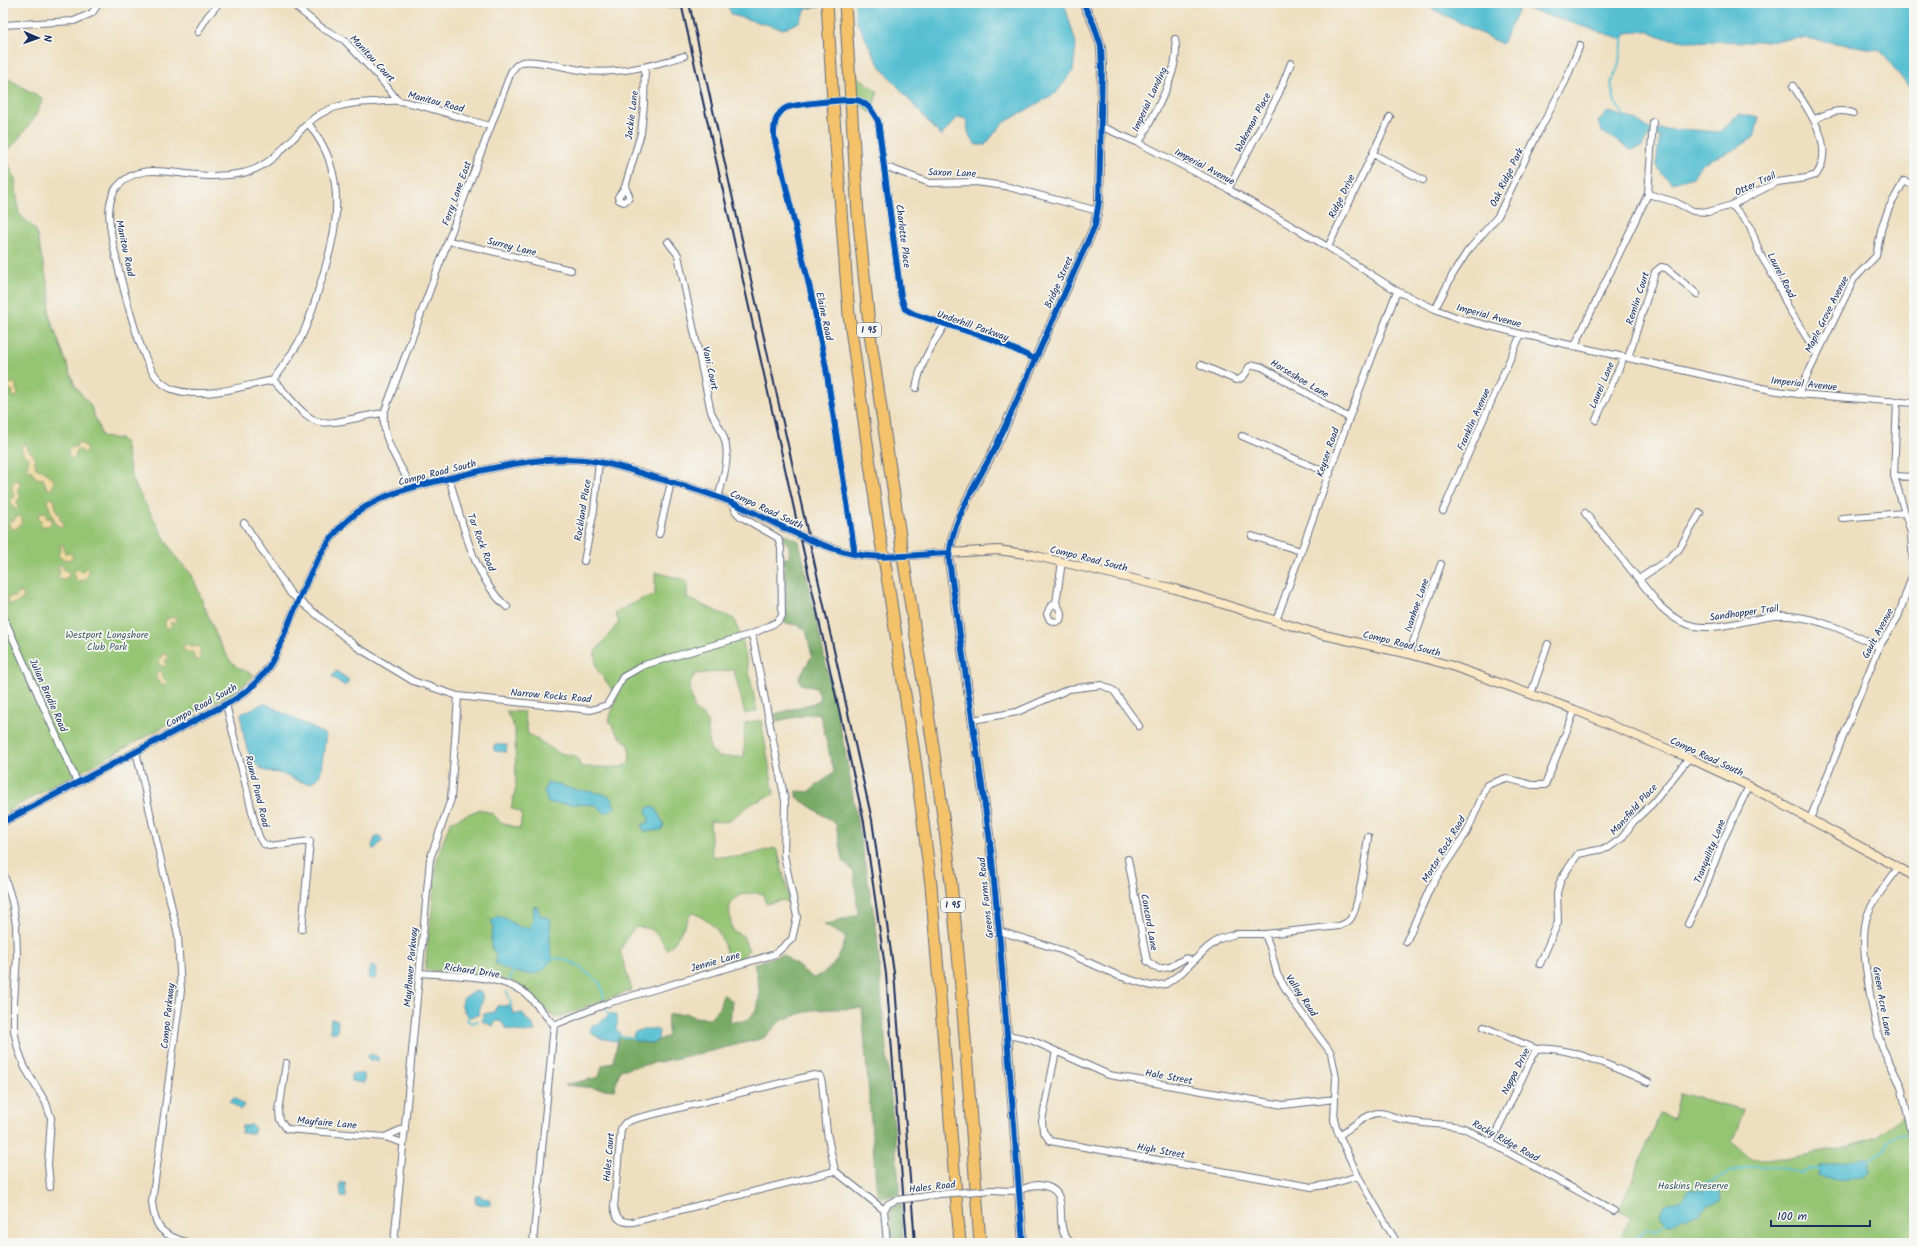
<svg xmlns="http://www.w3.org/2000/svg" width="1917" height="1246" viewBox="0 0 1917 1246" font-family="Kalam,sans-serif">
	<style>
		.green { fill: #95c473; stroke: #587a68 }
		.forest { fill: #78aa65; stroke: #4a6c62 }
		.sand { fill: #eeda9e; stroke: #84847e }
		.water { fill: #56c0d2; stroke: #387898 }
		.pier { fill: #eedfc0 }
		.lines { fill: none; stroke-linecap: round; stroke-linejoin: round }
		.stream { stroke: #56c0d2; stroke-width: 2 }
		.minor-casing { stroke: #656d80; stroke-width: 8 }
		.tertiary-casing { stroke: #656d80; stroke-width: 9 }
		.secondary-casing { stroke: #656d80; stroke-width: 10 }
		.motorway-casing { stroke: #656d80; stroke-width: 13 }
		.minor { stroke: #fff; stroke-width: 6 }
		.tertiary { stroke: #fff; stroke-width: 7 }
		.secondary { stroke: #fae7c3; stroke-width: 8 }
		.motorway { stroke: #f3c26a; stroke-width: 11 }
		.rail { stroke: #1b2f5e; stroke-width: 2 }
		.minor-bridge-casing { stroke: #656d80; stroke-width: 8; stroke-linecap: butt }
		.motorway-bridge-casing { stroke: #656d80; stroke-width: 13; stroke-linecap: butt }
		.minor-bridge { stroke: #fff; stroke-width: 6 }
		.motorway-bridge { stroke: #f3c26a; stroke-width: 11 }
		.cycleway-casing { stroke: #f6f6f2; stroke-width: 8 }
		.cycleway { stroke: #0057b8; stroke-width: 6 }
		.labels { text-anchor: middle; stroke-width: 3.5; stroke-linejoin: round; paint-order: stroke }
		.shield { fill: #f6f6f2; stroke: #5d6b8a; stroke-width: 1 }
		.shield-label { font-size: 9px; font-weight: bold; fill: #1b2f5e }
		.street-label { font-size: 10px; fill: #1b2f5e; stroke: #f6f6f2 }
		.park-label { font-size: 10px; fill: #405c64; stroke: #f6f6f2 }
	</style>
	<rect width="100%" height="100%" fill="#f6f6f2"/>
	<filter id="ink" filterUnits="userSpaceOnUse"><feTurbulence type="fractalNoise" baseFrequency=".025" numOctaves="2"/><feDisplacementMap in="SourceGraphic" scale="8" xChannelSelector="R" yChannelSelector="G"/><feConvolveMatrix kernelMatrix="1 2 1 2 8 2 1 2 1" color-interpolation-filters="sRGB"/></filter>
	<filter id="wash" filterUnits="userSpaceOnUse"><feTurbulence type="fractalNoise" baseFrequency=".012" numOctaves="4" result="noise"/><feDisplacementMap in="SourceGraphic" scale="16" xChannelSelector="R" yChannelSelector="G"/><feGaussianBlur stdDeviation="0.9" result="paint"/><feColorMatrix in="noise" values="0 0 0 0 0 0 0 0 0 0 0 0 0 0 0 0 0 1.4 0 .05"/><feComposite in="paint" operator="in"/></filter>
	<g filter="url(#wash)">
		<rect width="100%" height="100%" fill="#eedfc0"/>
		<path class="green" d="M856,75L878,92L870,113L864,107L851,101L853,81Z
			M3,78H7L43,99L34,119L5,155L15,179L19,214L36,230L50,296L49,315L75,386L91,406L102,437L121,439L125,443L132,480L174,555L192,575L218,640L229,659L237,667L254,675C233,699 199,708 172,722C116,753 59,783 3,813Z
			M655,572L688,581L687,598L734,619L743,643L757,711L745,714L734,670L695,674L690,682L691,698L696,712L704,716L707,721L710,749L719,757H744L745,723L761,720L774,794L753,803L727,822L710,821L712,856L741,857L775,848L778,852L791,906L784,900L766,904L763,894C757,892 752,893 747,894C724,897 729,914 733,931L743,936L749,950L739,960L730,963C720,934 721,927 692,912L675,942L667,950C658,934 656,928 636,927L630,933L620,951L632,990L556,1018C545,1009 536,996 524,988C499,972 455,973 425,970L437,859L450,822L480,809L493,814L500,822L520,829L522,813L511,808L516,788L515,729L506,711L524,712L528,734L559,753L576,756L581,767H622L630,762L629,745L617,734L609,720L617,696L596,668L595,652L619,622L615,613L642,599L655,595Z
			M1680,1093L1744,1110L1732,1142L1751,1159H1784L1838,1149L1877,1137L1906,1114L1914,1136V1243H1617L1631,1217L1619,1211L1660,1114L1674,1119Z"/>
		<path class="forest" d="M770,527L799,541L845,751L877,933L882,1005L900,1194L884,1198L877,1196L862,1008L811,1010L780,1021L764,1038L707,1052L620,1070L614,1090L565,1085L599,1077L602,1066L613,1062L619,1036L634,1039L635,1041L652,1043L668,1036C669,1028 666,1023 668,1015L687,1013L693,1017L710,1018L719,1008L723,994L732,1001L730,1022C735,1021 744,1022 748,1019C766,1007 758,981 754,964L782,954L813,978C833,971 841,956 846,937L824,925L858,914L854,873L843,860L836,824L796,797L797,791L809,792L834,772L820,715L816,713L777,721L775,714L817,702L820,696L816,688L801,684L799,677L812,656L806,630L797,625L784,623L786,604L784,558H789V546Z
			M901,1204L903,1243H892C891,1231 883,1206 901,1204Z"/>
		<path class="sand" d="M11,383H14L16,385V389L18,393L17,397L12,396L13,391L9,389L8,386Z
			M78,442L85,446L87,451L84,453L81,450H77L75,458L70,459L68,452L69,448L76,447Z
			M23,443L26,444L27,449C37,457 33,456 36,468L44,471L54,480L52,490L46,487L43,478L39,479L34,476L32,470L28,471L27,467L29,458L23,454L21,446Z
			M15,480L21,482L17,492L21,496L17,501L18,507L16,510L11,504V499L15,497C13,490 9,487 15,480Z
			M49,498L54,499L57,513L60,514V520L64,523L62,528L56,524L47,502Z
			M45,512L47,514L46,518H50L52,522L49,526H42L40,523L41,520L38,518L40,513Z
			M19,516L22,518L21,524L15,529L10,528L9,522L11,520L14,521L15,517Z
			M63,544L65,553L72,554L73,556L70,560L62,559L58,555L61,550L60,545Z
			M61,564L64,570L68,571L69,575L65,580L59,579L58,577L60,571L58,565Z
			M85,568L89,569L88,576L84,580L78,581L76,579L74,571L77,569L82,572Z
			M18,593H23L24,598L15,604H9L7,600L9,597H16Z
			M171,617L175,618L177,621L175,623L171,622V627L169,629L165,627V621Z
			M187,644L192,647L198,646L201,650L198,654L201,657L199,660H195L193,652H187L183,649V645Z
			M162,654H166L169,658L168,660H165L166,664L163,667L158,663Z
			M158,671L162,673V677L167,682L166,685H161L156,678V672Z"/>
		<path class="water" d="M626,3H697L674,8Z
			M718,3H1064L1076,43L1073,71L1056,93L1002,124L985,145H976L969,135L966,119L958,117L941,136L879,65L857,22L837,6L807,8L799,22L783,29L732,15L727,5Z
			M1421,3H1894L1914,9V90L1908,86L1880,50L1804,38L1750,42L1708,41L1692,42L1665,38L1648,31L1626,33L1623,39L1520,7L1502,44Z
			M1608,112L1637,120L1649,129L1694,130L1719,132L1739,114L1759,118L1754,137C1746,142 1737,149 1727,153C1709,161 1704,158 1693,177L1673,183L1662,174L1656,164L1660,136H1648L1642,147L1631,150L1601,131L1598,121Z
			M336,671L349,680L345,686L332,677Z
			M264,703L326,735L320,775L311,783C300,783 292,778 282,774C276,772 269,773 264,770C245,761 243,732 241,714Z
			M494,745H507L506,752L494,751Z
			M548,782C560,785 573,790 585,791C597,793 601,792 612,798L615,808L605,813L596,805L548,803L544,791Z
			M651,806L657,810L664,826L661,830L645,832L641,825L648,823L649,819L646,810Z
			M379,835L383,841L379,843L376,849H373L372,846L375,838Z
			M534,906L537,907L540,915L551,919C550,929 549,952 553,960C547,963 545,970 540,972C528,977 504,971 495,963L496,955C489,944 490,938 494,926L491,921L498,916L504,918L521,928L525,926L529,930L533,919Z
			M371,966L377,967L376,979L368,978Z
			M477,991L482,993V1001L478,1015L469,1017C461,1008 457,1002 468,995C472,993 473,992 477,991Z
			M497,1006H511L513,1014L523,1013L526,1019L532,1023L535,1031L524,1033L522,1031L520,1032L507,1029L500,1021H496L493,1026L482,1021L484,1014L494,1012Z
			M610,1013C622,1016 616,1022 616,1029C617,1031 619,1032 620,1034L617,1041C606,1039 594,1039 589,1029L592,1025L599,1024Z
			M331,1019L338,1020L337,1032H330Z
			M643,1029H655L659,1031L658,1040L652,1043L635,1041L633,1035L635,1032Z
			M371,1054L377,1056L379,1060L370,1061L367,1057Z
			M351,1074H364V1083L351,1081Z
			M234,1097L244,1105L240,1110L230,1101Z
			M251,1124L255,1128L254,1133H241L242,1126H248Z
			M1867,1157L1869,1159V1172L1865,1176C1854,1179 1826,1183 1817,1174L1819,1173V1167Z
			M340,1183H345L346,1197H341Z
			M1714,1185L1719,1186L1721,1201L1709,1204L1700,1214L1680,1219L1671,1225H1668L1661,1214L1665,1205C1678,1198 1681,1204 1688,1189L1703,1191Z
			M480,1195L482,1198L490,1199V1205L476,1204L475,1197Z"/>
		<path class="pier" d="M819,3H854L856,25L837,8L819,9Z"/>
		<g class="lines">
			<path class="stream" d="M1623,39L1618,67L1611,83L1615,102L1624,115
				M552,958L564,959L577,965L600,983L604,998
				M509,981L514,971
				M507,992L511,1002L510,1006
				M606,1008L608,1014
				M469,1017L467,1020L471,1023L478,1021
				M619,1036L634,1039
				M1897,1136L1908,1135
				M1868,1161L1887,1147L1888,1142L1895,1137
				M1697,1193C1705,1176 1705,1186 1718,1179C1723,1177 1727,1174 1732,1171C1753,1163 1781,1166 1802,1173L1810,1169L1823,1170
				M1633,1239L1646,1229H1657L1668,1222
				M1625,1243L1631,1240"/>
		</g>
	</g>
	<g filter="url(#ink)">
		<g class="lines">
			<g class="minor-casing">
				<path id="minor" d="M291,3L322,28L344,40L379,77L398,101
					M3,25L74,21L92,13L99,3
					M198,32L207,17L219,3
					M1815,119C1828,113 1839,108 1853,113
					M1100,126L1139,143L1228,189L1328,247L1397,291L1435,309L1458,318L1521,334L1771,390L1798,394L1914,403
					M1139,143C1153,115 1182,70 1175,39
					M1373,154L1423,180
					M884,166L930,183L976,182L1005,186L1098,211
					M625,187L618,197L619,200L624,202L629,198V195L625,187L641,133L644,105L645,68
					M1228,189L1279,93L1291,63
					M1648,194L1675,202L1693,211L1708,212L1732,205L1777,182L1806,178L1816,175C1837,146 1808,110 1793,86
					M1732,205L1750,226L1760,254L1775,279L1789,309L1817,354
					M449,241L571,270
					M668,242L678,255L711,412C716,422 725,434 726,446C729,462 722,482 718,498
					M1328,247L1390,117
					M1435,309L1453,274L1467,252L1498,216L1538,133L1566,80L1580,45
					M1574,347L1648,194L1653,122
					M1628,358L1655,272L1661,267L1666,268L1697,294
					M1201,365L1236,380C1244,379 1246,373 1249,367L1254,365L1262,367L1349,418
					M273,380C282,367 292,354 300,340C308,323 314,306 319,288C332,248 344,205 330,163C326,148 317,135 308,123
					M916,388C920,364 932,345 944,326
					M1798,394L1854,279L1876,256L1882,226L1889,208L1904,181L1914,186
					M384,413C368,414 330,427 316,421C299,413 287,393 273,380C244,386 201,400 172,389C160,384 151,371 146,359C135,334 104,228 110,204C111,198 114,191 117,187C138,162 168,173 196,175C211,177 228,176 243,173C269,168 288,143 306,125C325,106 347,103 373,102C381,102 390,100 399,101C426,105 463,119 490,126
					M1596,420L1624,357
					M1242,436L1330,474
					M1894,476L1914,477
					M449,478C462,520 473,578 507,607
					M412,487C400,465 381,439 384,413L511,72C514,68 516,64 522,62C535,59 571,69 586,71C620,74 652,66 684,56
					M1443,511L1521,334
					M1585,513L1661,607C1669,614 1677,621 1687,624C1718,635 1756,613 1790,616C1819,618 1853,634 1879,647
					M1842,518L1904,513
					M244,523L291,594L357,647L413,681L458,696L591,710L607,705L623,677L644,665L752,634L777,622L782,616L781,548L778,538L740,516L736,512L733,503
					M659,534L671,482
					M1252,536L1301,551
					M854,554V548L826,368L813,302L774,136C774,125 775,116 784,109C790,104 854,98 860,101C870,105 873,113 878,121L901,297L905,309L914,314L994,340L1035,359
					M584,561L594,510L599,462
					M1639,579L1667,560L1679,549L1700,513
					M1056,603L1050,607L1047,614L1050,620L1056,622L1060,620C1063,612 1059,609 1056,603L1062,562
					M3,616L77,782
					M1276,621L1349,418L1397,291
					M1409,654L1441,564
					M1531,694L1548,644
					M226,704L256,828C259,836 260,844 269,846L310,841L302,929
					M973,720L1017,712L1069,689L1102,685L1114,691L1139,726
					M136,751L178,935L181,991L152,1202C155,1231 163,1234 188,1243
					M1810,819L1875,657L1879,647L1898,617L1911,579L1913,564L1911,533L1894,476L1897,401
					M1128,859L1147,961L1158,969L1170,967L1186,958L1193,961
					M1898,868C1888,883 1874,898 1868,914C1857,940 1872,1006 1878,1034L1882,1047L1901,1086L1914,1142
					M3,872L12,901L16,925L17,955L14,1003V1030L18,1049L25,1068L46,1103L51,1118L48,1164L50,1187
					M1688,924L1704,891L1723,840L1749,786
					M999,931L1061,950L1119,976L1151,986L1166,984L1181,973L1207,948L1219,939L1236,934H1265L1339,926C1344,924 1348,923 1351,918C1359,908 1366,852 1368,837
					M1265,934L1271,950L1277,974L1292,1000L1331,1053L1336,1078L1334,1120L1339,1135L1358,1176L1397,1243
					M1406,942L1431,886L1467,832L1487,785L1506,778L1532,785H1545L1575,710
					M1540,964L1558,922L1557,893L1561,879L1578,854L1608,848L1622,838L1633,822L1653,803L1689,758
					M420,973C452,976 493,974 522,991C532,997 545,1016 554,1025
					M1484,1027L1536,1049
					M1008,1035L1031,1040L1109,1075L1283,1105L1335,1099
					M1536,1049C1569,1045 1616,1069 1648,1082
					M1056,1051L1042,1121L1043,1131L1050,1141L1312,1187L1332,1184L1358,1176
					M286,1063L279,1112L280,1120L287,1129L385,1137L403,1143
					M1339,1135C1350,1129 1361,1118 1373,1114C1383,1111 1390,1116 1400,1119C1421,1125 1442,1123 1464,1128L1614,1211
					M385,1137L405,1128
					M1491,1143L1536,1049
					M835,1171L633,1222C621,1223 616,1219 614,1207L621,1129L625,1123L634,1119L814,1075L820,1076L822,1083L827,1133L835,1171L884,1210
					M992,1190C1000,1190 1012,1192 1020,1190C1026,1188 1031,1185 1038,1185C1070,1187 1057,1214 1063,1231C1064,1236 1068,1240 1072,1243
					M920,1197L940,1194
					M394,1243L430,859L451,799L458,696
					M533,1243L554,1025L608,1003L775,954L792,939L797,917L784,855L785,801L752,634
					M887,1243L884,1210L888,1204L896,1200"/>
			</g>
			<g class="tertiary-casing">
				<path id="tertiary" d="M3,822L232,701C249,691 261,679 271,663C292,622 308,565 337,531C365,498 406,488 446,479C491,468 537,456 584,460C606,462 628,469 650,476C681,485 714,494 744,508C780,525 815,546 854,554C885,560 919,554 950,553"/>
			</g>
			<g class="secondary-casing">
				<path id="secondary" d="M950,553L998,550L1032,555L1175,589L1315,633L1409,654L1449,665L1575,710L1689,758L1749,786L1914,876
					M1023,1243L999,931L990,841L949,560C951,519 978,482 996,446C1030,373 1062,298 1095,225L1099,201L1102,69L1101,46L1094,25L1083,3"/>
			</g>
			<g class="motorway-casing">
				<path id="motorway" d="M852,117L858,214L870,334L901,542
					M834,118L849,315L881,542
					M905,569C920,664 937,760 948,856C963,984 970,1114 980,1243
					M886,570L916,766L931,885L960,1243"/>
			</g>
			<use href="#minor" class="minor"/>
			<use href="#tertiary" class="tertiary"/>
			<use href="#secondary" class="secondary"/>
			<use href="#motorway" class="motorway"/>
			<path class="rail" d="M681,3L864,822L886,974L907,1243
				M689,3L872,820L894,973L915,1243"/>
			<g class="minor-bridge-casing">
				<path id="minor-bridge" d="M940,1194L992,1190
					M896,1200L920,1197"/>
			</g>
			<g class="motorway-bridge-casing">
				<path id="motorway-bridge" d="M827,3L834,118
					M845,3L852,117
					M881,542L886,570
					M901,542L905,569"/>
			</g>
			<use href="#minor-bridge" class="minor-bridge"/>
			<use href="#motorway-bridge" class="motorway-bridge"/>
			<g class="cycleway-casing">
				<path id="cycleway" d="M854,554V548L826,368L813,302L774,136C774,125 775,116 784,109C790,104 854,98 860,101C870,105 873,113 878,121L901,297L905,309L914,314L994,340L1035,359
					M3,822L232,701C249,691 261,679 271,663C292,622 308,565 337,531C365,498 406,488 446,479C491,468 537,456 584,460C606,462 628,469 650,476C681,485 714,494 744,508C780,525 815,546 854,554C885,560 919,554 950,553
					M1023,1243L999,931L990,841L949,560C951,519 978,482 996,446C1030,373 1062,298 1095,225L1099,201L1102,69L1101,46L1094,25L1083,3"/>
			</g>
			<use href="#cycleway" class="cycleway"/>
		</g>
	</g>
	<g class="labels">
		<g class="shield">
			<rect x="857" y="323" width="24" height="14" rx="3"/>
			<rect x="941" y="898" width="24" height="14" rx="3"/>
		</g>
		<g class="shield-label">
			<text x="869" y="333">I 95</text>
			<text x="953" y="908">I 95</text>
		</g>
		<g class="street-label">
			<text transform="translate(373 58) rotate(47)" y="4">Manitou Court</text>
			<text transform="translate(1149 99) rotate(-65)" y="4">Imperial Landing</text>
			<text transform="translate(436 101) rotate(15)" y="4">Manitou Road</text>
			<text transform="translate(631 115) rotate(-83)" y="4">Jackie Lane</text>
			<text transform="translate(1252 122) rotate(-62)" y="4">Wakeman Place</text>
			<text transform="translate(1205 166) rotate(28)" y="4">Imperial Avenue</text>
			<text transform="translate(952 172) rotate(2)" y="4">Saxon Lane</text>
			<text transform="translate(1506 177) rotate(-64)" y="4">Oak Ridge Park</text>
			<text transform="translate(1755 183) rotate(-25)" y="4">Otter Trail</text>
			<text transform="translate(456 193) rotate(-70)" y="4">Ferry Lane East</text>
			<text transform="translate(1341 196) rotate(-64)" y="4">Ridge Drive</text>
			<text transform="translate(904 236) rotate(83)" y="4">Charlotte Place</text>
			<text transform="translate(512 246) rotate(14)" y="4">Surrey Lane</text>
			<text transform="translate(126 248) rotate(78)" y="4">Manitou Road</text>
			<text transform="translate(1782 275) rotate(63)" y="4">Laurel Road</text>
			<text transform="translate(1058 282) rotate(-66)" y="4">Bridge Street</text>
			<text transform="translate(1637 298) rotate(-72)" y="4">Remlin Court</text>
			<text transform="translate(1826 314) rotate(-63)" y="4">Maple Grove Avenue</text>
			<text transform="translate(1489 315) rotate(15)" y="4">Imperial Avenue</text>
			<text transform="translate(825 316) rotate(78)" y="4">Elaine Road</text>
			<text transform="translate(973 325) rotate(19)" y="4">Underhill Parkway</text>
			<text transform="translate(711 368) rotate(78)" y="4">Vani Court</text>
			<text transform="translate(1300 378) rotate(31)" y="4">Horseshoe Lane</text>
			<text transform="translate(1804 383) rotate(6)" y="4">Imperial Avenue</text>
			<text transform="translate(1601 385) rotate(-67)" y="4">Laurel Lane</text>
			<text transform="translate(1473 419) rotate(-66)" y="4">Franklin Avenue</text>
			<text transform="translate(1327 452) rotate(-71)" y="4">Keyser Road</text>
			<text transform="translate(437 472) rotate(-14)" y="4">Compo Road South</text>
			<text transform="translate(767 509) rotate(25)" y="4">Compo Road South</text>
			<text transform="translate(582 510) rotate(-81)" y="4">Rockland Place</text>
			<text transform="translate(482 542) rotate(69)" y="4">Tar Rock Road</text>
			<text transform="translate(1089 558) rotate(14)" y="4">Compo Road South</text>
			<text transform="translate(1416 605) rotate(-71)" y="4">Ivanhoe Lane</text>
			<text transform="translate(1744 612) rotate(-8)" y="4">Sandhopper Trail</text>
			<text transform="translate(1877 633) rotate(-62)" y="4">Gault Avenue</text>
			<text transform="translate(1402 643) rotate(14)" y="4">Compo Road South</text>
			<text transform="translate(49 695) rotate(66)" y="4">Julian Brodie Road</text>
			<text transform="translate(551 695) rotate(5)" y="4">Narrow Rocks Road</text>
			<text transform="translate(201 705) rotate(-29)" y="4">Compo Road South</text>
			<text transform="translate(1707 756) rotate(25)" y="4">Compo Road South</text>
			<text transform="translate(258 791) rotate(76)" y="4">Round Pond Road</text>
			<text transform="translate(1633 809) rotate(-48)" y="4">Mansfield Place</text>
			<text transform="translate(1443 849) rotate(-59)" y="4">Mortar Rock Road</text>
			<text transform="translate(1709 851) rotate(-68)" y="4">Tranquility Lane</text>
			<text transform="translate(985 898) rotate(-96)" y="4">Greens Farms Road</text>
			<text transform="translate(1150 922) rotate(80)" y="4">Concord Lane</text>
			<text transform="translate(715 961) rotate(-16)" y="4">Jennie Lane</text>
			<text transform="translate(410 967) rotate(-85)" y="4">Mayflower Parkway</text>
			<text transform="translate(472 970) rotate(8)" y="4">Richard Drive</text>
			<text transform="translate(1302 995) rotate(56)" y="4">Valley Road</text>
			<text transform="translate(1883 1001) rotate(80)" y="4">Green Acre Lane</text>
			<text transform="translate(167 1016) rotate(-84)" y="4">Compo Parkway</text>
			<text transform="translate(1515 1071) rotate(-63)" y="4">Nappa Drive</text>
			<text transform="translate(1169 1076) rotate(10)" y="4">Hale Street</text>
			<text transform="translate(327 1122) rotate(5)" y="4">Mayfaire Lane</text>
			<text transform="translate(1506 1140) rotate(29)" y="4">Rocky Ridge Road</text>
			<text transform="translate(1161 1150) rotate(10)" y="4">High Street</text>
			<text transform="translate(608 1157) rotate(-85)" y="4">Hales Court</text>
			<text transform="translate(932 1186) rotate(-6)" y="4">Hales Road</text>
		</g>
		<g class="park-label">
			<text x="107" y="638">Westport Longshore<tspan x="107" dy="12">Club Park</tspan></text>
			<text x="1693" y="1189">Haskins Preserve</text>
		</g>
	</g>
	<rect width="1917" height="1246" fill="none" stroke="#f6f6f2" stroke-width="16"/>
	<g transform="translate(38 38) rotate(92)" stroke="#f6f6f2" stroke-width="3" paint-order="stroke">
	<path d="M0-3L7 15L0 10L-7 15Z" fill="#1b2f5e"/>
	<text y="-6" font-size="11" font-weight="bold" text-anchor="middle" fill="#1b2f5e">N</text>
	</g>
	<path d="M1771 1220v6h99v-6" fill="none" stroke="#1b2f5e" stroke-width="2"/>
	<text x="1777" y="1220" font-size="12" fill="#1b2f5e" stroke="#f6f6f2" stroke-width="3" paint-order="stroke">100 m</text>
</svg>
